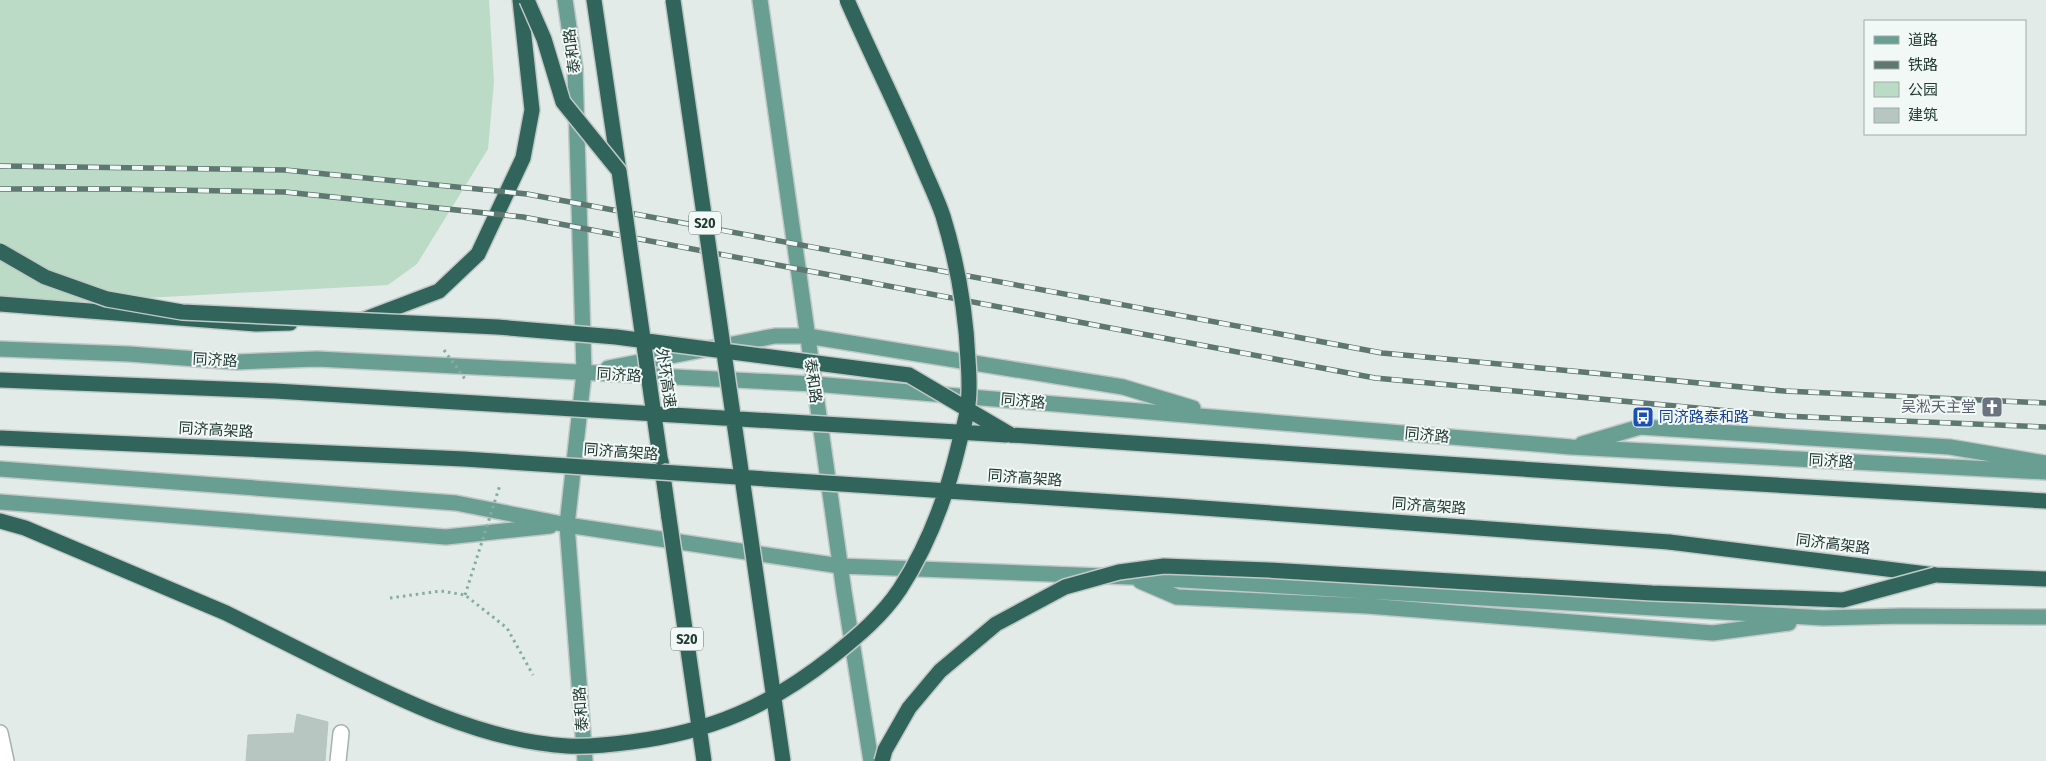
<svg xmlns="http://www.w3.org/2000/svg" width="2046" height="761" viewBox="0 0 2046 761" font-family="'Fira Sans Condensed','Noto Sans SC',sans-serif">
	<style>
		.green { fill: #bcdbc6 }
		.building { fill: #b7c6c0; stroke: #b5c4be }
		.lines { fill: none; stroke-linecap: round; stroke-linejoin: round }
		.street-casing { stroke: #a5b3ae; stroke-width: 18 }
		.primary-casing { stroke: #c1c8c6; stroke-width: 18 }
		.highway-casing { stroke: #c1c8c6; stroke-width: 18 }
		.path { stroke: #84ada2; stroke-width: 3; stroke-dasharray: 2.5 4; stroke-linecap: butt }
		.street { stroke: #fff; stroke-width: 15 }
		.primary { stroke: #699e92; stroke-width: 15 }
		.highway { stroke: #31655c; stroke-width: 15 }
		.rail-casing { stroke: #5e7771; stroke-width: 5.5 }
		.rail { stroke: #f2f8f5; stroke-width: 4; stroke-dasharray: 11; stroke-linecap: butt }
		.highway-bridge-casing { stroke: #c1c8c6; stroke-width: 18; stroke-linecap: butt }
		.path-bridge { stroke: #84ada2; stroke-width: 3; stroke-dasharray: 2.5 4; stroke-linecap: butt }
		.highway-bridge { stroke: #31655c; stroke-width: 15 }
		.labels { text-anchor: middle; stroke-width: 4; stroke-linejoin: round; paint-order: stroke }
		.shield { fill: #f2f8f5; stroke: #61746f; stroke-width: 1 }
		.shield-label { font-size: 14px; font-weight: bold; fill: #233b35 }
		.street-label { font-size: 15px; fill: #233b35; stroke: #f2f8f5 }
		.worship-label { font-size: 15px; fill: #5b616d; stroke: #f2f8f5; text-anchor: end }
		.transit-label { font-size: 15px; fill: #164399; stroke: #f2f8f5; text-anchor: start }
	</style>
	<rect width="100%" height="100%" fill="#e2ebe7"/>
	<path class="green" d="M0,0H489L494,82L488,149L417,264L388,285L14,305L0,296Z"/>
	<path class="building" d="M297,714L328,722L325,761H246L248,735L294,733Z"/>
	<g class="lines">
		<g class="street-casing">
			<path id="street" d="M0,733L6,761
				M338,761L341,733"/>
		</g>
		<g class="primary-casing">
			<path id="primary" d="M565,0L575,68L584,373L567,525L585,761
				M760,0L844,592L871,761
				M0,349L129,354L237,362L317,359L814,384L1571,447L2046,472
				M608,368L775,336H807L1123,387L1193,408
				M1582,444L1640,427L1950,447L2045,463
				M0,469L456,503L567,525L840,566L1131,577L1823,618L1902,616L2046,617
				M0,502L446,537L550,526
				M1140,581L1177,597L1367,606L1713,633L1789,623"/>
		</g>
		<g class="highway-casing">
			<path id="highway" d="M594,0L619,171
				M0,304L256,324L290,323
				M360,321L439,291L478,254L523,158L532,110L520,0
				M1011,435L1672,479L2046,501
				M661,461L669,518
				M0,521L25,528L226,613L322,661
				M1669,542L1935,575L2046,579"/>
		</g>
		<path class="path" d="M390,598L441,591L465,595L507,628L533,675"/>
		<use href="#street" class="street"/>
		<use href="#primary" class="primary"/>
		<use href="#highway" class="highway"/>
		<g class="rail-casing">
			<path id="rail" d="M0,166L285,170L527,194L1382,353L1784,391L2046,403
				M0,189H118L285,192L523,217L1375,378L1783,416L2046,427"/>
		</g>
		<use href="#rail" class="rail"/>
		<g class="highway-bridge-casing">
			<path id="highway-bridge" d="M527,0L544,39L563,102L619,171L660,457
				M673,0L783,761
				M0,251L45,277L107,299L182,312L497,327L616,337L909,375L1011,435
				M0,380L275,391L1007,435
				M0,438L464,459L1175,506L1669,542
				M669,518L704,761
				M322,661C396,698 482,741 567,746C589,747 609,745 631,742C711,732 770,706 833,656C858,636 882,616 900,589C928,546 946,498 958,448C961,434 967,419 968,404C970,390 969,374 968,360C966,312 957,262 943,216C937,198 928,180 921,163C898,108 871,55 847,0
				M882,761L885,750L909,708L940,671L996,624L1065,587L1119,572L1164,566L1268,570L1652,593L1843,600L1935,575"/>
		</g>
		<path class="path-bridge" d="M444,350L465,379
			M465,595L500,485"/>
		<use href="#highway-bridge" class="highway-bridge"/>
	</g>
	<defs>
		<g id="church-square" transform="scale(1.125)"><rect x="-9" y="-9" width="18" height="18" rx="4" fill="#6b7280" stroke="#f2f8f5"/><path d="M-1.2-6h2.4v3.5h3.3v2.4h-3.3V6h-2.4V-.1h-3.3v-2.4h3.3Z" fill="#fff"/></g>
		<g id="bus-square" transform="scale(1.125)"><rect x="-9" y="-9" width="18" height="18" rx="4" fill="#1a4fb4" stroke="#f2f8f5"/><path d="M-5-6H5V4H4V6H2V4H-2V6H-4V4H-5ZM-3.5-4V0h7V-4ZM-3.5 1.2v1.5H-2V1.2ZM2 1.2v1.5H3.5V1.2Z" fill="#fff"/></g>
	</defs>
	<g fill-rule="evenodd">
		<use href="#church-square" x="1992" y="407"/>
		<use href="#bus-square" x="1643" y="417"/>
	</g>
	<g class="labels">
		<g class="shield">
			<rect x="689" y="211.5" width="32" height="23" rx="4"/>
			<rect x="671" y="627.5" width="32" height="23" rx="4"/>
		</g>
		<g class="shield-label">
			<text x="705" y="228">S20</text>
			<text x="687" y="644">S20</text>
		</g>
		<g class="street-label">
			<text transform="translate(572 51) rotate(-97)" y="5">泰和路</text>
			<text transform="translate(215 360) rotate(3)" y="5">同济路</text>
			<text transform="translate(619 375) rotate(3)" y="5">同济路</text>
			<text transform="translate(666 378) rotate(82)" y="5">外环高速</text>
			<text transform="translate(813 381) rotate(82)" y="5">泰和路</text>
			<text transform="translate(1023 401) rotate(5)" y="5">同济路</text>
			<text transform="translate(216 430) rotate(3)" y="5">同济高架路</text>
			<text transform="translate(1427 435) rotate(5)" y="5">同济路</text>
			<text transform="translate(621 452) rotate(4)" y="5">同济高架路</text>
			<text transform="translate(1831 461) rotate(3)" y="5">同济路</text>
			<text transform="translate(1025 478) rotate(4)" y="5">同济高架路</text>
			<text transform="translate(1429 506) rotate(4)" y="5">同济高架路</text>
			<text transform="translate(1833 544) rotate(7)" y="5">同济高架路</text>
			<text transform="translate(581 709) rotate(-94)" y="5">泰和路</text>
		</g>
		<g class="worship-label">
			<text x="1976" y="412">吴淞天主堂</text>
		</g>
		<g class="transit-label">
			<text x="1659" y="422">同济路泰和路</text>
		</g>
	</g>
	<rect x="1864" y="20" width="162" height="115" fill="#f2f8f5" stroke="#9faca8"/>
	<rect x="1874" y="36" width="25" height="8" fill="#699e92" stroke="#9faca8"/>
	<text x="1908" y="45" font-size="15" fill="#233b35">道路</text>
	<rect x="1874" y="61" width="25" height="8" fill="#5e7771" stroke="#9faca8"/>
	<text x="1908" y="70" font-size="15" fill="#233b35">铁路</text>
	<rect x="1874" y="82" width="25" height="15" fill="#bcdbc6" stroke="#9faca8"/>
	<text x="1908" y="95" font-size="15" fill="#233b35">公园</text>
	<rect x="1874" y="108" width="25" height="15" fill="#b7c6c0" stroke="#9faca8"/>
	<text x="1908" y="120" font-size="15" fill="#233b35">建筑</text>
</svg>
